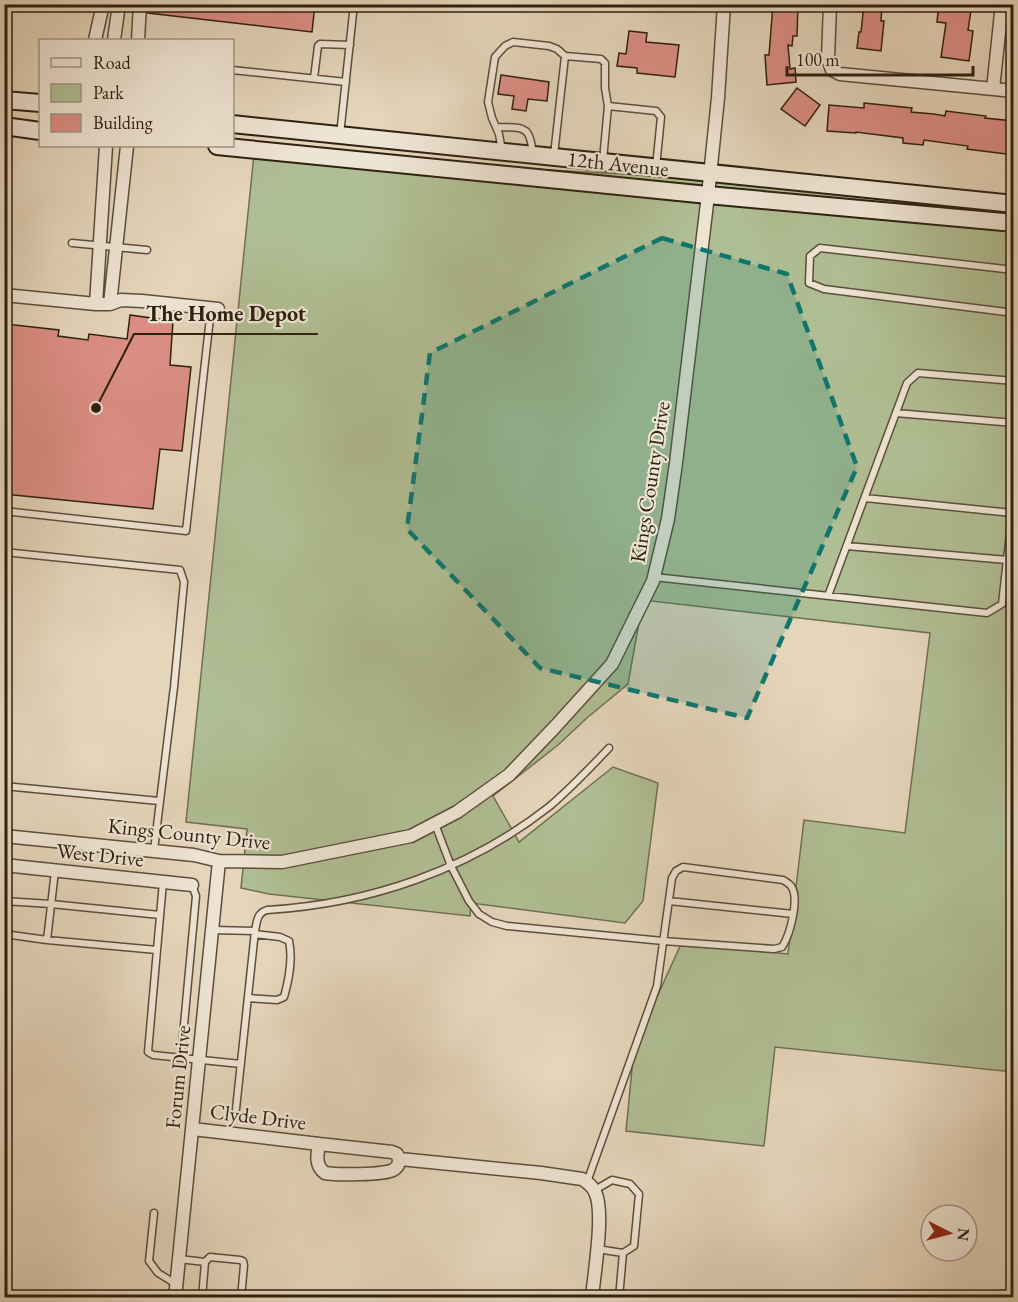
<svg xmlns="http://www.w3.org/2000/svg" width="1018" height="1302" viewBox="0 0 1018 1302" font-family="'EB Garamond',serif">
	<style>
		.green { fill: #b0be93; stroke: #6f7052; stroke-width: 1.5 }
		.building { fill: #dc8e84; stroke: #2e2110; stroke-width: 1.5 }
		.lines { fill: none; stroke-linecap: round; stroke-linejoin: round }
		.lane-casing { stroke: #5c4e3b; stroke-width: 9 }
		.street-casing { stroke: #5c4e3b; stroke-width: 15 }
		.secondary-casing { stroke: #2e2110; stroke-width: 20 }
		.lane { stroke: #eee4d3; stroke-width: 6 }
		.street { stroke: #eee4d3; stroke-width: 12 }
		.secondary { stroke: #eee4d3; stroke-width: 16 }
		.marked { fill: #0f766e; fill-opacity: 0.2; stroke: #0f766e; stroke-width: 4.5; stroke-dasharray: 12 8; stroke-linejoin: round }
		.labels { text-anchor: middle; stroke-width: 4.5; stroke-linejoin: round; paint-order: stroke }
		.street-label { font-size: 21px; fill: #2e2110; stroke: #eee4d3 }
		.leader { fill: none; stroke: #2e2110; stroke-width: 2 }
		.callout-dot { fill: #2e2110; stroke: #eee4d3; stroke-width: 2 }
		.callout-label { font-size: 22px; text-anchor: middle; font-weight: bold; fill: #2e2110; stroke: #eee4d3; stroke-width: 4.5; stroke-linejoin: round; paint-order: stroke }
	</style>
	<rect width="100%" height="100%" fill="#e5d5bb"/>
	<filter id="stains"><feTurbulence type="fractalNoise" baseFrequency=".00333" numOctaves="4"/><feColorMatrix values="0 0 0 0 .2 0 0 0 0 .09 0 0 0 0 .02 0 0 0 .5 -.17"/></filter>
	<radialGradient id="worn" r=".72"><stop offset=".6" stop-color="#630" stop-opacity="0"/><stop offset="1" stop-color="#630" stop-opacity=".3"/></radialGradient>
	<path class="green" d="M254,154L717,179L1013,215V1072L775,1047L764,1146L626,1131L634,1048L681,944L788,954L804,820L905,833L930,633L643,600L628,684L588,717L558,745L493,796L519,842L613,767L658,783L643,901L625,923L471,903L470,916L269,894L241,888L247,829L186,822Z"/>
	<path class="building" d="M149,4H315L312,32L148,13Z
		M773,4H798L797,36H793L792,46L788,45L790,69L795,68L796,82L767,85L765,55H769Z
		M864,4H882L881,21H884L881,51L857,48L859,32H861Z
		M939,4H972L968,30L973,31L969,61L941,57L946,23L937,22Z
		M629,31L647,33L646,42L679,45L675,77L637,73V68L617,66L619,53L626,54Z
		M501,75L549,82L547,101L528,99L526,111L512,109L514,96L498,94Z
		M797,88L820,105L805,126L781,109Z
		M864,103L912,108L911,112L934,114L945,116L946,111L986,116L985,118L1014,121V155L967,149L968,146L924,140L923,145L903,143V138L856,132V133L827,131L829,105L864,108Z
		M130,315L173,321L170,365L191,367L182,451L160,449L153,509L4,494V331H6V324L59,330L58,336L88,340L89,334L127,339Z"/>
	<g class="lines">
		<g class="lane-casing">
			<path id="lane" d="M232,70L346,82
				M314,78L318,46L320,44L350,45
				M496,127C524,128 530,124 533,155
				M340,135L354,4
				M502,151L499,134L492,118L488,102L495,57L505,46L513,42L549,46L557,49L565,56
				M554,155L565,56L601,59L605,63V88L608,106
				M603,160L608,106L656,111L661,117L656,167
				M72,243L147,250
				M1014,270L820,248L810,256L809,283L824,289L1014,313
				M896,413L1014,423
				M865,498L1012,513
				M4,511L186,531L211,309
				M847,546L1007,560
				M4,552L180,570L184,582L174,687L154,850
				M654,577L987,613L1002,604L1014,498
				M828,596L907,383L918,373L1014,381
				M4,786L159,801
				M435,824L451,866L469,901L479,914L492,922L507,926L663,941L774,949L782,947C790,935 800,898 791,886C789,883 786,882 783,880L683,867L676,871L672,878L657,986L587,1182
				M55,871L47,940L157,950L148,1052L153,1055L241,1064
				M4,901L51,904L160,915
				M669,901L793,914
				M213,930L255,931C257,921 257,913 267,910C369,904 469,870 550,806C571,788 590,768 609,748
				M4,934L47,940
				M157,950L163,882
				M248,998L277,1000L284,997C289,979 293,960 289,941L280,937L255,934
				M181,1057L196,896L192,885
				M236,1109L255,931
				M595,1190L612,1180L630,1184L639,1194L634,1246L623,1253L597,1249
				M154,1213L149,1261L158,1273L176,1284
				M179,1259L205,1262L210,1257L240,1260L243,1261L244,1265L241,1298
				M202,1298L205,1262
				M619,1298L623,1253"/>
		</g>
		<g class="street-casing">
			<path id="street" d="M830,4L828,59L832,70L840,74L1014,91
				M95,40L103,4
				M114,40L119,4
				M138,40L140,4
				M993,89L1002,4
				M4,295L96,304H110L121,300L142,301L218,309
				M96,304L106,146
				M110,304L127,146
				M4,836L194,855L219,861L282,862L411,836L457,812L509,775L554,728L612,664L653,581L668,519L676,463L708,195L718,98L724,4
				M4,865L192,885
				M193,1129L319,1144
				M319,1144L392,1152L397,1154C400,1160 400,1166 393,1170C383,1175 336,1175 325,1173C315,1166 317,1155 319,1144Z
				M400,1159L541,1173L582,1179C587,1182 593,1187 595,1192C605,1211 594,1274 592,1298
				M175,1298L219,861"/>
		</g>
		<g class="secondary-casing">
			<path id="secondary" d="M4,100L40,103
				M232,124L1014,204
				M4,126L40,131
				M217,146L708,195L1014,223"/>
		</g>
		<use href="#lane" class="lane"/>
		<use href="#street" class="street"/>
		<use href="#secondary" class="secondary"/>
	</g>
	<path class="marked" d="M662,238L787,274L857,467L747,718L540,668L407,529L430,353Z"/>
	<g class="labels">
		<g class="street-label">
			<text transform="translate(618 164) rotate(6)" y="7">12th Avenue</text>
			<text transform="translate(650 482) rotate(-81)" y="7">Kings County Drive</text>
			<text transform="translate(189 834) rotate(6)" y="7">Kings County Drive</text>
			<text transform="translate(100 855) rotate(6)" y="7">West Drive</text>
			<text transform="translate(178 1077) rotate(-84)" y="7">Forum Drive</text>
			<text transform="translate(258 1117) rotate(7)" y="7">Clyde Drive</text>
		</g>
	</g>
	<path class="leader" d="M96 408L134 334H318"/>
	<circle class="callout-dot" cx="96" cy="408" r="6"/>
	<g class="callout-label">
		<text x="226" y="321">The Home Depot</text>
	</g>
	<rect width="1018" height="1302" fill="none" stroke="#e5d5bb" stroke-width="24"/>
	<rect x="6" y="6" width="1006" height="1290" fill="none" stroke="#2e2110" stroke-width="3"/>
	<rect x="12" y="12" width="994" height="1278" fill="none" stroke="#2e2110" stroke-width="1.5"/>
	<rect x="39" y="39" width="195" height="108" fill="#eee4d3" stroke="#a19685" stroke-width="1.5"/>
	<rect x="51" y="58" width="30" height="9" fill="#eee4d3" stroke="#a19685" stroke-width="1.5"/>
	<text x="93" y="69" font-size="18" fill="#2e2110">Road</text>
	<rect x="51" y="84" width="30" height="18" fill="#b0be93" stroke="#a19685" stroke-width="1.5"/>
	<text x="93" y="99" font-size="18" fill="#2e2110">Park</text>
	<rect x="51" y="114" width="30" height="18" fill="#dc8e84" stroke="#a19685" stroke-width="1.5"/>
	<text x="93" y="129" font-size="18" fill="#2e2110">Building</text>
	<g transform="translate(949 1233) rotate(96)"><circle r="28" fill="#eee4d3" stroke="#a19685" stroke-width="1.5"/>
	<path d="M0-4.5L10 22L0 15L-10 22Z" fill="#8f2418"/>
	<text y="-9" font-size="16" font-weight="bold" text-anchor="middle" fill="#2e2110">N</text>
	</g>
	<path d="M787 66v9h186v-9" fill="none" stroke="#2e2110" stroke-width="3"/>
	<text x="796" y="66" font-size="18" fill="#2e2110" stroke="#eee4d3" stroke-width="4.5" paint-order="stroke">100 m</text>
	<rect width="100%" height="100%" filter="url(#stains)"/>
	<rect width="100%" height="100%" fill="url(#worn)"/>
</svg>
